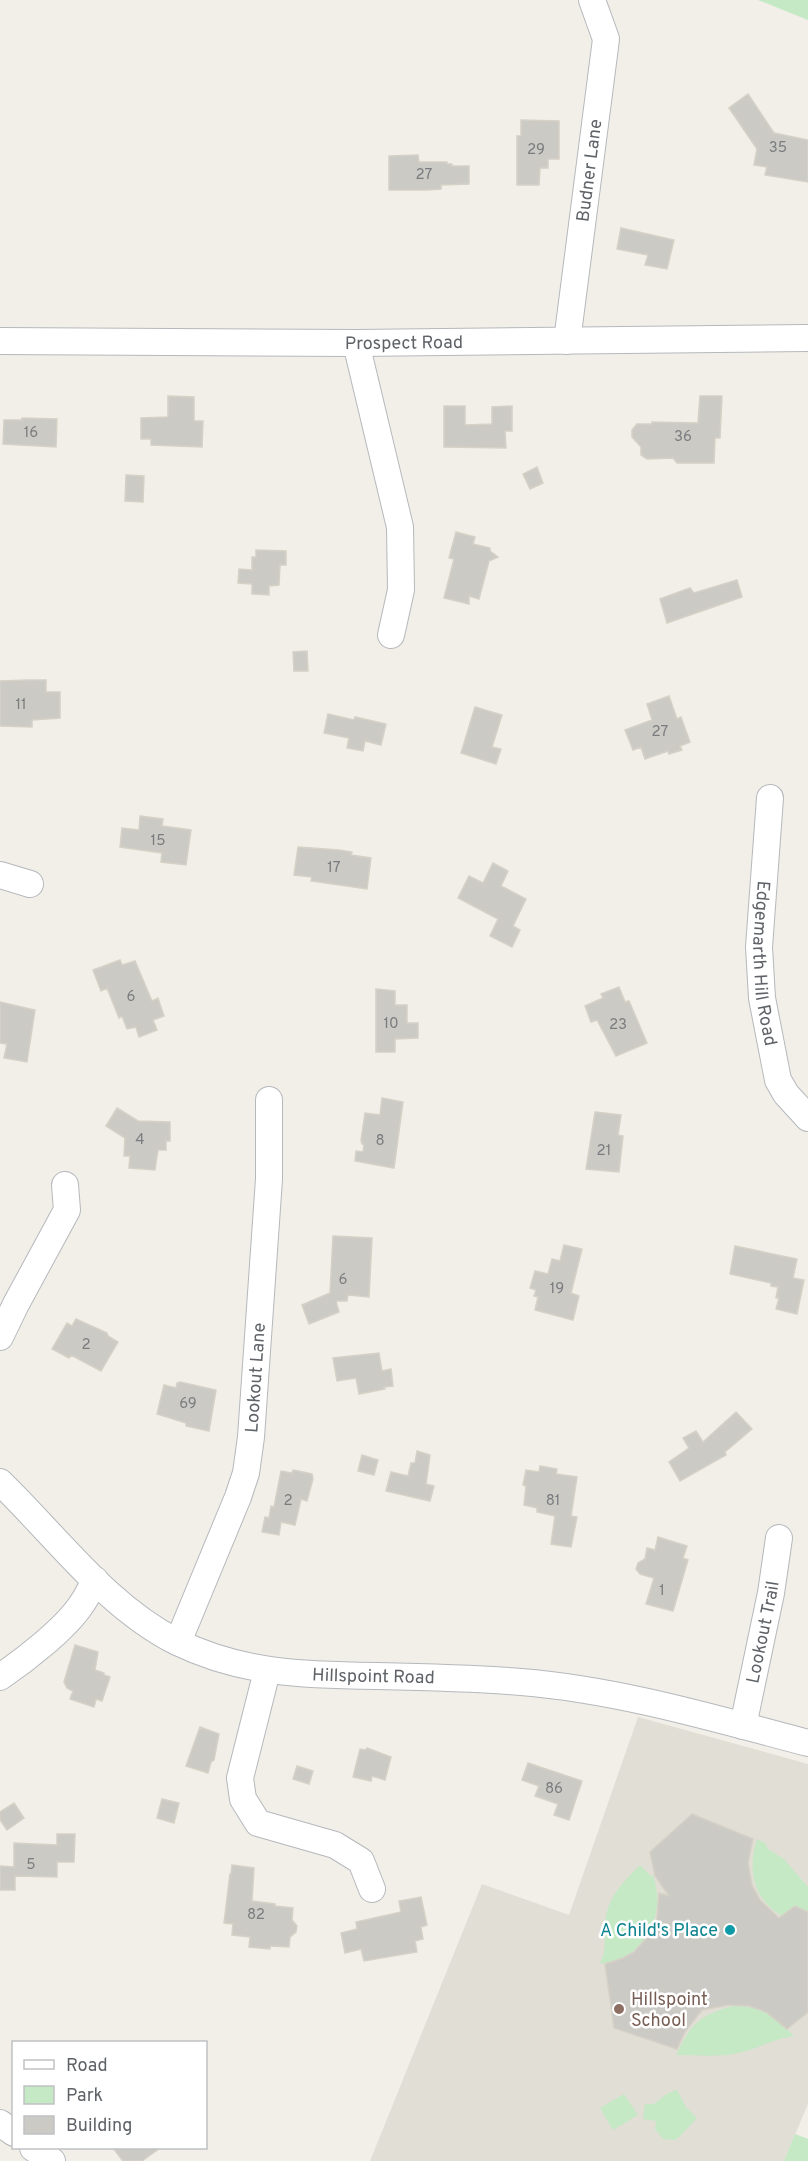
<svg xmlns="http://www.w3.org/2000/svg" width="808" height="2161" viewBox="0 0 808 2161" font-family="Overpass,sans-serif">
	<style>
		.education { fill: #e1ded6 }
		.green { fill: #c5e8c5 }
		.building { fill: #cccac5; stroke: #d6d1c6; stroke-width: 1.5 }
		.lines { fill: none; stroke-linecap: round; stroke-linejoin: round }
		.minor-casing { stroke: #b5b8bc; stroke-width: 28 }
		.minor { stroke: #fff; stroke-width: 26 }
		.culture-dot { fill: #0f9aa8; stroke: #fff; stroke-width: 2 }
		.education-dot { fill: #8d6e63; stroke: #fff; stroke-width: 2 }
		.labels { text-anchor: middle; stroke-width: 5; stroke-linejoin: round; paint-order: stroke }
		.number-label { font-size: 15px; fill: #7a7d7f }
		.street-label { font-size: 18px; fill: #5f6368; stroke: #fff }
		.culture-label { font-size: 18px; fill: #0d838f; stroke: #fff; text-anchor: end }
		.education-label { font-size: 18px; fill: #785e54; stroke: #fff; text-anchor: start }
	</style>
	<rect width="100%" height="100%" fill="#f1efe8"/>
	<path class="education" d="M638,1717L808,1764V2104L784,2161H370L482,1884L569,1915Z"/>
	<path class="green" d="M758,0H808V20Z
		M757,1839L765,1843L768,1849L784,1859L808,1887V1925C763,1916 743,1883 757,1839Z
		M640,1865L651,1876L653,1875C661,1901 658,1922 641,1943C636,1949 630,1955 623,1958C615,1961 607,1962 599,1964C607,1954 604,1939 605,1926C606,1899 622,1883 640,1865Z
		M735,2006C764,2006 775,2017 794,2036C773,2039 755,2050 734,2054C715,2057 695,2055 676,2055C680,2049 681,2043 685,2038C696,2018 714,2010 735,2006Z
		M677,2090L686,2107L697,2118C689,2126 683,2134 675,2140L663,2139L655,2129L656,2121L643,2119L645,2104H654L668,2093Z
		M624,2094L638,2115L613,2130L600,2108Z
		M795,2134L808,2139V2161H784Z"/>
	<path class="building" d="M748,94L774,133L808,140V182L765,175L767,167L754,165L757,149L729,108Z
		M521,120L559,121V159H548V168H540L539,185H517V136H521Z
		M418,155L419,162H447V164H452V166H469V184L441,185V189L427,190H389V156Z
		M621,228L674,240L667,269L645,265L648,255L617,249Z
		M168,396L194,397V421H203L202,447L151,445V439H141V418L168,417Z
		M700,396H722L720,438H715L714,463H677L673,458L647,459L641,455V447L632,437V430L637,424H652V422L698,423Z
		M444,406H465V425L492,424V407L512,406V431H505L506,448L444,447Z
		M22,418L57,419L56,447L3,444L4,420H22Z
		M537,467L543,483L530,489L523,474Z
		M126,475L144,476L143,502L125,501Z
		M456,532L475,537L473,544L490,548V551L498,557L489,561L479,599L469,596V604L444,598L454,559L449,558Z
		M256,550L286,551V565H280L279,585L269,586V595L252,594V584L238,583L239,569L252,570V557H256Z
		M737,580L742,597L667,623L660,599L690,588L694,593Z
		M307,651L308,671H294L293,652Z
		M28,680H46V692H60V718L32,720V727L0,726V681Z
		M669,696L677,719L681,717L690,742L680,746L682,750L669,754L668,751L645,759L641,747L633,750L625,730L652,720L647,704Z
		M475,707L502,715L492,747L501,749L496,764L461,753Z
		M328,714L354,720L355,717L386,724L381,745L365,741L363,751L347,748L349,738L324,733Z
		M140,816L163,819L162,826L191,830L186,865L161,862L162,853L120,847L122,828L139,830Z
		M298,847L339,850L352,852L351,855L371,858L367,889L311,881L312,877L294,875Z
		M493,863L508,871L501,886L526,899L513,926L520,930L512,947L490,936L498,919L458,898L469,876L483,883Z
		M120,960L122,965L135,961L152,1001L158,998L164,1016L153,1020L157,1030L139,1037L136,1027L127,1029L122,1016L119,1018L107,988L101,991L93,970Z
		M619,987L625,1002L629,1001L647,1043L616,1056L597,1020L591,1022L585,1006L603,998L601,994Z
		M376,989L395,991V1005H407V1023H418V1038L395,1039V1052H376Z
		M0,1002L35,1010L27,1062L4,1058L7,1044L0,1043Z
		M382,1098L403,1102L394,1168L355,1161L356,1151L363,1152L364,1144H362L361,1140L365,1113L380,1115Z
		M117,1108L138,1121L170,1122V1141H166V1150H158L155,1170L129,1168L130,1156H124L125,1138L106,1126Z
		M595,1112L621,1115L618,1135L623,1136L619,1172L586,1169Z
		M333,1236L372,1238L369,1297L348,1295L347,1301H336L339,1312L309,1324L302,1305L330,1293Z
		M564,1245L582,1249L571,1293L579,1296L573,1320L535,1310L538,1297L534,1296L536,1290L530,1288L535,1271L548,1274L552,1259L560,1261Z
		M735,1246L797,1259L793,1278L804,1280L797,1314L776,1309L779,1298H776L778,1287L771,1286V1283L730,1274Z
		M76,1319L107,1333L108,1336L118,1342L101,1371L71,1355L69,1358L52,1349L67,1323L72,1326Z
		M379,1353L382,1371L391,1369L393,1386L384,1387L385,1389L359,1394L356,1378L337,1381L333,1358Z
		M180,1382L216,1390L209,1431L186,1426V1423L157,1414L164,1385L176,1388L177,1383Z
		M736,1412L752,1429L725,1452L726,1455L680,1481L669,1462L689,1448L683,1438L696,1431L703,1442Z
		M417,1451L430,1455L426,1484L434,1486L430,1501L386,1491L391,1472L408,1476L411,1463H415Z
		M362,1455L378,1460L374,1475L358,1471Z
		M540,1466L557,1469L556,1474L577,1477L572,1510L571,1516L577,1517L571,1547L551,1544L555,1516L537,1512V1508L524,1505L526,1486L523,1485L526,1470L539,1472Z
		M293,1470L312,1474L313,1479L307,1501L301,1499L295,1525L281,1522L279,1535L262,1532L265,1517L269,1518L271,1506L274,1507L281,1471L292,1473Z
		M658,1537L687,1546L683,1558L688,1560L673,1611L646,1604L654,1578L640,1574L636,1569L638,1563L645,1559L647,1548L655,1550Z
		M75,1645L98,1652L95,1670L104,1673V1675L110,1677L102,1701L96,1699L94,1707L70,1699L73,1691L67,1688L64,1682Z
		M200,1727L219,1734L214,1760L211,1762L208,1773L186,1766Z
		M367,1748L391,1757L385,1780L372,1776L371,1781L353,1777L360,1749L366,1750Z
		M528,1763L582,1781L569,1820L554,1815L558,1804L535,1796L539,1786L522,1780Z
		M297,1766L313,1771L309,1784L293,1779Z
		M162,1799L179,1803L174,1823L157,1818Z
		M14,1803L24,1818L7,1830L0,1820V1812Z
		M692,1814L753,1839L748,1863L752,1885L760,1900L779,1918L795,1906L808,1912V2012L787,2029L766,2012L749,2006L729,2005L702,2010L685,2032L677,2049L614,2028L605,1964L623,1958L634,1952L650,1934L657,1917L659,1893L669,1896L655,1876L650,1852Z
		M57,1834H75L74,1862H57V1877L15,1876V1890H0V1866L14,1867V1843L57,1845Z
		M232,1865L254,1868L252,1901L275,1904V1906L293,1908L292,1920L297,1926L296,1932L290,1937L289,1947L270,1946V1949L249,1947L250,1937L232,1935L233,1924L224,1923L230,1874H231Z
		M421,1897L427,1925L421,1927L423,1939L415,1941L417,1952L364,1961L361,1949L345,1953L341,1933L357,1929L356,1922L401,1912L399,1901Z
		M113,2148H160L142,2161H123Z"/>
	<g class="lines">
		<g class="minor-casing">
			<g id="minor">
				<path id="s1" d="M0,341L356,343L808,338"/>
				<path id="s2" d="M567,341L605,47L606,39L592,0"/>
				<path d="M356,343L400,527L401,590L391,635"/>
				<path id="s3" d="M770,798L759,947L762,998L778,1080L786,1094L808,1118"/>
				<path d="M0,875L30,884"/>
				<path d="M0,1337L16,1304L67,1210L65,1185"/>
				<path id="s4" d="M0,1482C56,1536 106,1606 177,1642C243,1674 305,1675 376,1676C424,1677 473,1678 521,1682C619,1690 713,1718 808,1743"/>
				<path id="s5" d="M178,1642L238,1497L246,1473L251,1437L269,1179V1100"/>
				<path d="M267,1671L240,1778L243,1799L258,1823L335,1845L361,1861L372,1889"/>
				<path d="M0,1677C25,1660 65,1629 81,1605C87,1597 91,1588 95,1580"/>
				<path id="s6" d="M743,1726L771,1593L779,1538"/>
				<path d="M0,2123L14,2133"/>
				<path d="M33,2148L52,2161"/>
			</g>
		</g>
		<use href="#minor" class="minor"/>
	</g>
	<circle class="culture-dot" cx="730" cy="1930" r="6"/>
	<circle class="education-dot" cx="619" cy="2009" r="6"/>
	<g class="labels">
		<g class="number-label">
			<text x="778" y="152">35</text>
			<text x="536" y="154">29</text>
			<text x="424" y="179">27</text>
			<text x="31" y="437">16</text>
			<text x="683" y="441">36</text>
			<text x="21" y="709">11</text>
			<text x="660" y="736">27</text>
			<text x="158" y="845">15</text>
			<text x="334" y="872">17</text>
			<text x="131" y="1001">6</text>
			<text x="391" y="1028">10</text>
			<text x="618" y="1029">23</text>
			<text x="140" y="1144">4</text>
			<text x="380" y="1145">8</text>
			<text x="604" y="1155">21</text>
			<text x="343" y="1284">6</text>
			<text x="557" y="1293">19</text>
			<text x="86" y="1349">2</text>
			<text x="188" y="1408">69</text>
			<text x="288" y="1505">2</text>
			<text x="553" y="1505">81</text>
			<text x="662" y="1595">1</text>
			<text x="554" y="1793">86</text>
			<text x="31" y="1869">5</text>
			<text x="256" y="1919">82</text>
		</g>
		<g class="street-label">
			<text dy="6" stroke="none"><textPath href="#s2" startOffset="172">Budner Lane</textPath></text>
			<text dy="6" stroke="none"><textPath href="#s1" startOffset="404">Prospect Road</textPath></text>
			<text dy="6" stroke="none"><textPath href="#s3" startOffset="166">Edgemarth Hill Road</textPath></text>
			<text dy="6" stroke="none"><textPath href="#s5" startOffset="278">Lookout Lane</textPath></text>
			<text dy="6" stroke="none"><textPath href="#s6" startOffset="96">Lookout Trail</textPath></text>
			<text dy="6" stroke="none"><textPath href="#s4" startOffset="441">Hillspoint Road</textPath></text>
		</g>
		<g class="culture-label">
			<text x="718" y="1936">A Child's Place</text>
		</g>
		<g class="education-label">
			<text x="631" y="2005">Hillspoint<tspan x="631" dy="21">School</tspan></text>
		</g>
	</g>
	<rect x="12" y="2041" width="195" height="108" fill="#ffffff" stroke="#bfc1c3" stroke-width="1.5"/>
	<rect x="24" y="2060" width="30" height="9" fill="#ffffff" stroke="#bfc1c3" stroke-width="1.5"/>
	<text x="66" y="2071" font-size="18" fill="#5f6368">Road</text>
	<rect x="24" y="2086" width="30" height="18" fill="#c5e8c5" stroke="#bfc1c3" stroke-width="1.5"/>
	<text x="66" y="2101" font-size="18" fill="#5f6368">Park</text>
	<rect x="24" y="2116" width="30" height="18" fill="#cccac5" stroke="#bfc1c3" stroke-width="1.5"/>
	<text x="66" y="2131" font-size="18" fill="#5f6368">Building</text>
</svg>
